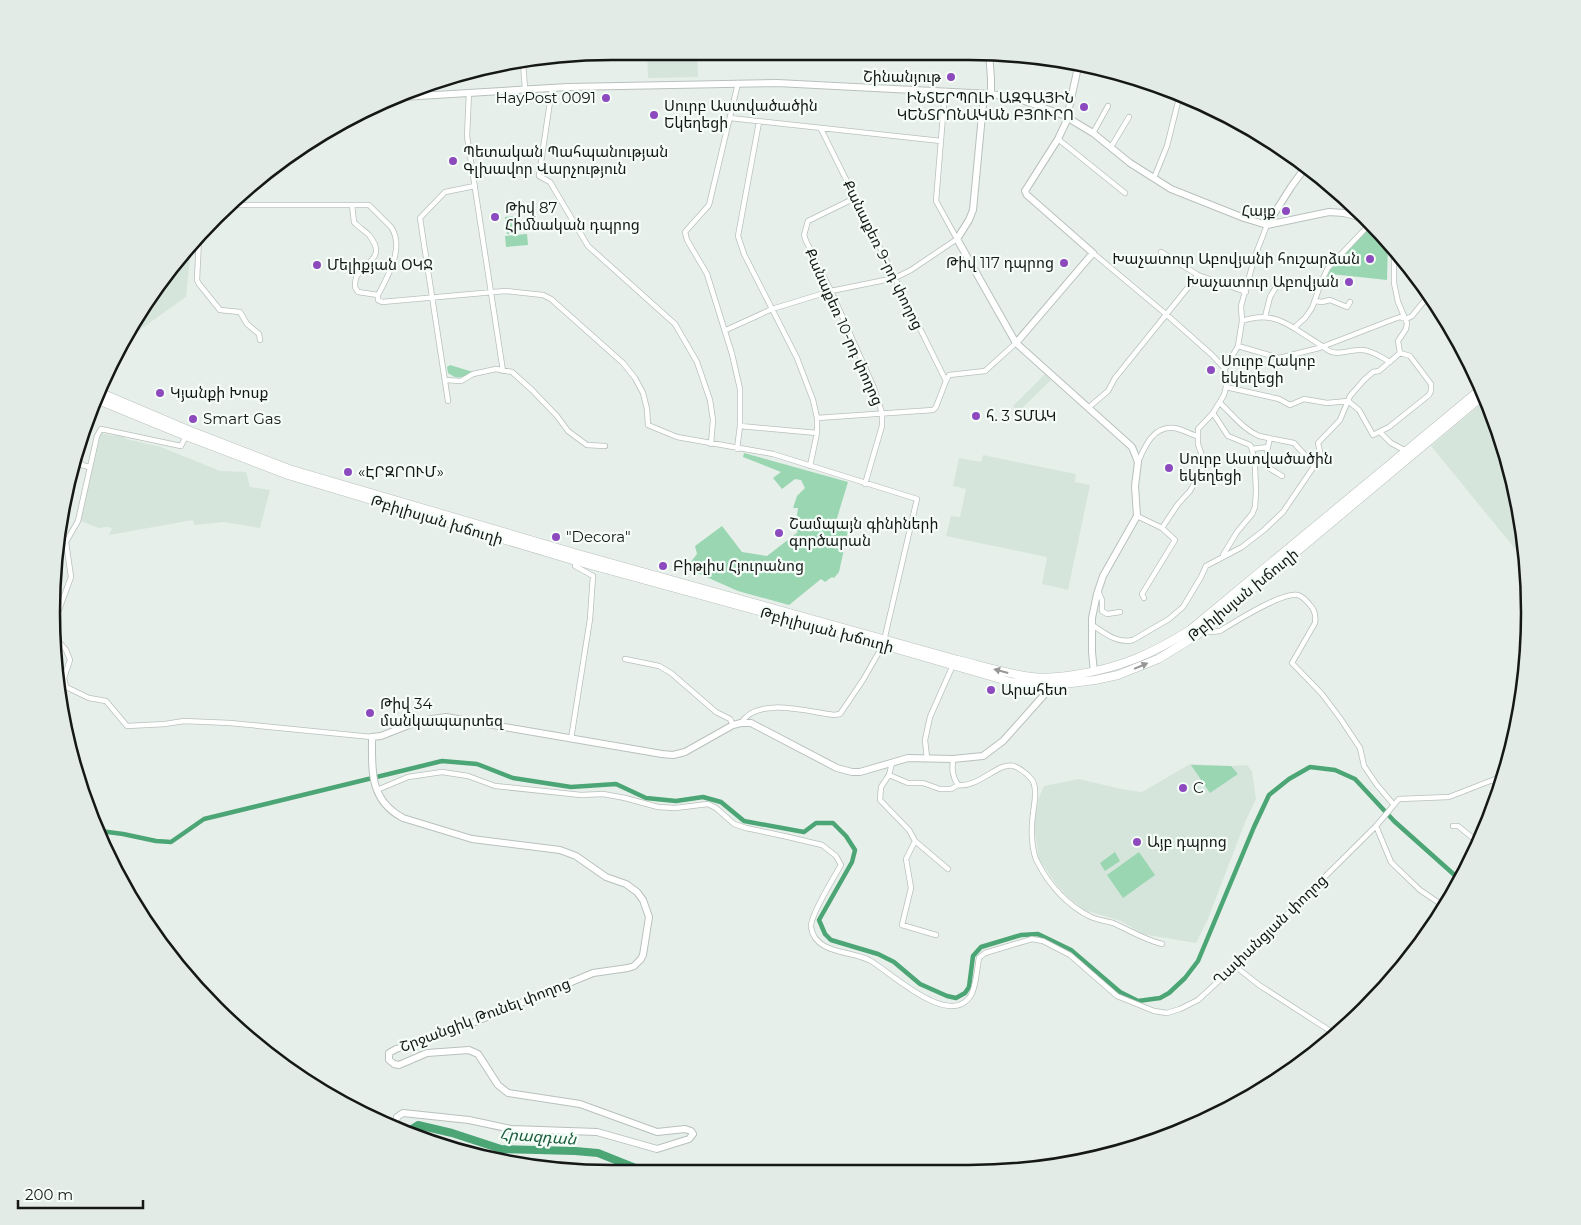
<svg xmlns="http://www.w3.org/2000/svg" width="1581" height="1225" viewBox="0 0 1581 1225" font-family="Montserrat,'Noto Sans Armenian',sans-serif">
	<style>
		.built { fill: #d5e5db }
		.green { fill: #99d6b1 }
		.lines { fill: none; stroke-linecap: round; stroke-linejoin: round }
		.canal { stroke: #4ba575; stroke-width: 4.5 }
		.river { stroke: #4ba575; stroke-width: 8 }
		.street-casing { stroke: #b9c1bc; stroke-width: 6 }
		.secondary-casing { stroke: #b9c1bc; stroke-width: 8 }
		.primary-casing { stroke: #b9c1bc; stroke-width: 9 }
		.street { stroke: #fff; stroke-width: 4.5 }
		.secondary { stroke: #fff; stroke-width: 6 }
		.primary { stroke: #fff; stroke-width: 8 }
		.oneway { fill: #969796 }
		.poi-dot { fill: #8c4abe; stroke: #f4fdf7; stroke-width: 2 }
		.labels { text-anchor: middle; stroke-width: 4.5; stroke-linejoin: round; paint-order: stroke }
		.poi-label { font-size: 15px; fill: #151816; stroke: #f4fdf7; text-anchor: start }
		.street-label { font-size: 15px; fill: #151816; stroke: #f4fdf7 }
		.water-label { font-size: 16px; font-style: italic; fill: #195c3b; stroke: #f4fdf7 }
		.rim { fill: none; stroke: #151816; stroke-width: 2.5 }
	</style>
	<rect width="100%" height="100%" fill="#e7efea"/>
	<path class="built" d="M647,51L697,52L698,77L648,78Z
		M191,248L186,297L138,331L128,330Z
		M1045,374L1051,380L1018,412L1013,406Z
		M1487,399L1519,503L1525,561L1431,446Z
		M101,433L115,436L117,433L122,435L126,439L161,447L220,471L246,472L250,487L270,490L260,528L224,522L194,525L193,520L109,535L112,528L107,527L99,528L83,522L80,519Z
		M983,455L1076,474L1075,482L1090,485L1068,590L1042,584L1047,557L946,536L951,516L960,517L966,489L953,486L959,458L981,462Z
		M1190,764L1229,766L1247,765L1252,771L1256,799L1246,820L1207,921L1196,943L1142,934L1121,921L1084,910L1069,898L1056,884L1039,859L1034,825L1039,797L1044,786L1079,779L1121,789L1142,792Z"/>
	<path class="green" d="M514,216L517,233L507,234L505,217Z
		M1368,229L1377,230L1388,241L1387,280L1331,274L1329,285L1324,284L1328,270Z
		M527,234L528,245L506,247L505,236Z
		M450,365L473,372C462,378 458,380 448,373L447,367Z
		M744,453L848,482L834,528L848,531L839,572L834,578L832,577L825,582L821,579L789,605L738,591L686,568L697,554L695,546L722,526L742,552L767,556L798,532L795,530L798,508H793L797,496L805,488L801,480L795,479L782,489L773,478L781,472L743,457Z
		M1191,765L1231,766L1238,774L1210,793Z
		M1115,852L1120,861L1105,871L1100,863Z
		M1139,852L1155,875L1123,898L1107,875Z"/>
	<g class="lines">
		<path class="canal" d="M100,831L123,834L156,841L171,842L204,819L442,761L477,764L513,778L571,787L616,784L646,798L676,801L703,797L721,802L744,821L804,832L816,823H833L846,836L855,850L852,862L819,920L825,934L831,940L878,954L894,962L920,984L947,996L956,998L965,993L969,987L973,956L981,947L1021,935L1038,934L1071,950L1120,992L1138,1001L1160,998L1169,993L1185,978L1198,961L1254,827L1269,795L1289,779L1310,767L1335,770L1355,779L1394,821L1459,879"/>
		<path class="river" d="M407,1132L418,1125L452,1133L501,1149L575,1151L598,1153L638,1169"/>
		<g class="street-casing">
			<path id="street" d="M523,63L525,89
				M552,88L539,176L550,182L588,246L675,324L697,362L710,400L713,420L711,444
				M469,92L467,136L503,371
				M730,118L941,141
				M759,122L738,236L744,254L797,358L813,400L817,418V433L810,466
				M821,129L946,381
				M1093,133L1108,106
				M1058,139L1125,193
				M1111,147L1129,117
				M1154,178L1167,146L1180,94
				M855,198L808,221L804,235L806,241L831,291L874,388L882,413V426L865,484
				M229,205H369L391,227C405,247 388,276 378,295V300L382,302L505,291L543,295L551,299L623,363L635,378L643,393L647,409L648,425L677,437L773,454L917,499L883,645L863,680L840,714L834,715C808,712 758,696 741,723
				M352,205L354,222C358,227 364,230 369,235C387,258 366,261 357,276C355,279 355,284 355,287L358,292L378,295
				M199,238L197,280L199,284L220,310L240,312L247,324L259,334L260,340
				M1394,247V283L1398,302L1407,323L1406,329L1398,341L1400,353
				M1161,252L1198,275L1246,292
				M1093,253L1167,315L1212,355L1225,369
				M1413,274L1414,273
				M1315,301L1322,302L1330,300L1347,307L1350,302
				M1265,317L1270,297L1279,282
				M1242,321C1276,309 1292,328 1319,344C1323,346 1327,351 1332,352C1341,355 1352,349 1362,350C1372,350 1382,358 1390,362
				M1295,327L1305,318L1312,308L1322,280L1328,268L1366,228L1368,221
				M726,330L772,309L831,291L895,278L911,270L957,239L936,201L945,91
				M1238,346L1279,358L1319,348L1389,321L1400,317L1406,319L1412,316L1430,294
				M445,380L461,381L473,374L496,369L512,372L532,390L557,416L568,431L576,437L587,445L605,446
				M1226,387L1279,399L1290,405L1304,399L1327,403L1348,401
				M448,401L420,218L445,192L475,186
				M1348,401L1359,410L1373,435L1389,427L1429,395L1431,391V384L1410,356L1400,353
				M1220,403C1233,415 1243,429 1259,436L1294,443L1314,465
				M1088,408L1108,391L1115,378L1198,275
				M1213,413L1228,436L1250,445L1252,449L1255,467L1256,491L1255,507L1252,514L1237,532L1223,555
				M817,418L933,410L936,407L946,381L949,375L985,371L1016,343
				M740,426L817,433
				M1381,433L1391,443L1406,451
				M186,436L181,446L101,429L97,436L78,521L66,542L71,577L56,618L59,642L66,650L70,660L64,678L66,687L89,698L106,701L127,726L165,724L184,721L230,723L372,737
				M1270,438L1267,451L1269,468L1282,476
				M737,449L740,426V389L732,354L707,274L687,240L685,232L709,205L738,83
				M1252,449L1268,447
				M75,456L82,465L89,467
				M1138,462C1145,446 1153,426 1174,428C1182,429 1190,434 1197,436
				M1137,516L1162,528L1175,540L1142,594L1144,598
				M1162,528L1178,504L1190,491L1205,465L1198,444V429L1213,413L1224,395L1226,387L1225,369L1238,346L1242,321L1241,306L1255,256L1267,225
				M1098,591L1102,600V611L1107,614L1120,612
				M1092,625C1105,633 1117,644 1133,640L1169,619L1183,607L1201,577L1206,566L1242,547L1264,530L1283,512L1321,456L1318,443L1340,420L1350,396L1364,380L1373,372L1379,371L1400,353
				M1204,630L1211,632L1220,631C1235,622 1281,592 1298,595C1303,597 1307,601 1310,605C1315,610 1316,616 1315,623L1292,663L1322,694L1340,718L1360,748L1364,766L1377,785L1394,805
				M625,659L659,666L671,673L716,712L730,719L733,725
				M571,739L590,619L593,576L575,566L576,561
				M927,758L925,740L930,717L953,665
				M953,759C952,770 952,776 958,785C979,788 999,761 1014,766C1021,769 1032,777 1034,784C1037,794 1034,804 1033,814C1031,827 1031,852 1038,863C1049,885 1068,906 1091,917C1098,920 1106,921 1113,923C1129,930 1145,940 1162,944
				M892,763L889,775L881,787L880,800L909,830L915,841L906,859L911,888L902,925L936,935
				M889,775L908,783H923L940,789H951L958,785
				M1495,779L1497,794
				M377,790L408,777L442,772L468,776L495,786L581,795L603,794L625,798L658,807L675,808L708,804L716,808L734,824L746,828L784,836L822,845L836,856L841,865C835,875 810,917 811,927C815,955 852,950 871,961C891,973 947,1026 969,998C976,990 977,968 979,958L985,953L1032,939L1043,941L1070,955L1117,996L1154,1011L1167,1013L1180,1009L1198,1000L1235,966L1376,826L1399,799L1449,797L1503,776
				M1376,826L1391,862L1395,866L1420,890L1445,907
				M1453,826H1458L1479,843
				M915,841L948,869
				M1235,966L1259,985L1335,1034"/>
		</g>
		<g class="secondary-casing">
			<path id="secondary" d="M989,52L991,79V94
				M984,94L973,210L969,220L957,239L1016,343L1132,447L1138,462L1135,486L1137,516L1103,576L1097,594L1092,618V652L1094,672
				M402,97L568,87L777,83L991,94L1019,99L1063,115L1093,133L1130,163L1171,189L1244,218L1267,225L1329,212L1344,213L1366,219
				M1267,225L1291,187L1307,165
				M1016,343L1093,253L1027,195L1025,191L1058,139L1066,122L1078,67
				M395,1126L397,1117L403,1113L469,1120L511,1129L597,1132L657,1149L689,1139L693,1134L691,1131L685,1129L657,1132L580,1104L508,1093L498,1085L478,1054L469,1050L427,1053L399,1065L394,1064L389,1060V1053L396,1049L453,1031L593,973L628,968L634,966L641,959L643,955L649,917L643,900L637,892L626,884L606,877L576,856L560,850L472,839L403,818C369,800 372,770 372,737L381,736L419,721L446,717L662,754L673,755L685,752L733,725L741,723H751L837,768L852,772H860L908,758L953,759L983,756L1003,741L1044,695L1049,682"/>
		</g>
		<g class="primary-casing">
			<path id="primary" d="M101,393L188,430L289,469L578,554L958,660C982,666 1007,674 1032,677C1046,679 1060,677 1074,675C1120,668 1152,654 1190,630L1482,388
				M98,400L186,436L288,475L576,561L883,645L1011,682L1048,686L1095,680L1118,675L1158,659L1196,636L1485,394"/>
		</g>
		<use href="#street" class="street"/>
		<use href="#secondary" class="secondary"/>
		<use href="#primary" class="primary"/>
	</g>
	<defs><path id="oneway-solid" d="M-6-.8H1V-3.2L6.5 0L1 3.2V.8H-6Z" transform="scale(1.25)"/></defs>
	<g class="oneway">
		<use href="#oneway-solid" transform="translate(1141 666) rotate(-23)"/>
		<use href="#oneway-solid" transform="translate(1001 671) rotate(-165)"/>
	</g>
	<g class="poi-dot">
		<circle cx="951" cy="77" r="5"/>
		<circle cx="606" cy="98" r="5"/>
		<circle cx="1084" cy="107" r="5"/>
		<circle cx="654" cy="115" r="5"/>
		<circle cx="453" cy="161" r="5"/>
		<circle cx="1286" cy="211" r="5"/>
		<circle cx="495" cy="217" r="5"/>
		<circle cx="1370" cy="259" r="5"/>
		<circle cx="1064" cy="263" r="5"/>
		<circle cx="317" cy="265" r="5"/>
		<circle cx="1349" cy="282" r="5"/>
		<circle cx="1211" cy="370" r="5"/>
		<circle cx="160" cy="393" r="5"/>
		<circle cx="976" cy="416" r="5"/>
		<circle cx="193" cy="419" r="5"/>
		<circle cx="1169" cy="468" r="5"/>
		<circle cx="348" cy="472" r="5"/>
		<circle cx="779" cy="533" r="5"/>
		<circle cx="556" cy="537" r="5"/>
		<circle cx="663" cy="566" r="5"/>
		<circle cx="991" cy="690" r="5"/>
		<circle cx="370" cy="713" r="5"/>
		<circle cx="1183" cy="788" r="5"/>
		<circle cx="1137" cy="842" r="5"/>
	</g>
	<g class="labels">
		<g class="poi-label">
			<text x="941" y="82" text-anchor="end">Շինանյութ</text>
			<text x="596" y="103" text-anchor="end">HayPost 0091</text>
			<text x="1074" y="103" text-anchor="end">ԻՆՏԵՐՊՈԼԻ ԱԶԳԱՅԻՆ<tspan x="1074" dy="17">ԿԵՆՏՐՈՆԱԿԱՆ ԲՅՈՒՐՈ</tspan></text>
			<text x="664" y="111">Սուրբ Աստվածածին<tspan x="664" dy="17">Եկեղեցի</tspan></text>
			<text x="463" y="157">Պետական Պահպանության<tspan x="463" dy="17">Գլխավոր Վարչություն</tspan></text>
			<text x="505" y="213">Թիվ 87<tspan x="505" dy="17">Հիմնական դպրոց</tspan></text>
			<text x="1276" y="216" text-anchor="end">Հայք</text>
			<text x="1360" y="264" text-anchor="end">Խաչատուր Աբովյանի հուշարձան</text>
			<text x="1054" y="268" text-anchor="end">Թիվ 117 դպրոց</text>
			<text x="327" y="270">Մելիքյան ՕԿՋ</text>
			<text x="1339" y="287" text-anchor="end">Խաչատուր Աբովյան</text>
			<text x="1221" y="366">Սուրբ Հակոբ<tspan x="1221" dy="17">եկեղեցի</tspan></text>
			<text x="170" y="398">Կյանքի Խոսք</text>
			<text x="986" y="421">հ. 3 ՏՄԱԿ</text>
			<text x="203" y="424">Smart Gas</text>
			<text x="1179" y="464">Սուրբ Աստվածածին<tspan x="1179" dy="17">եկեղեցի</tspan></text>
			<text x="358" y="477">«ԷՐԶՐՈՒՄ»</text>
			<text x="789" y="529">Շամպայն գինիների<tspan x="789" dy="17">գործարան</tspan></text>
			<text x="566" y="542">"Decora"</text>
			<text x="673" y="571">Բիթլիս Հյուրանոց</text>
			<text x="1001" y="695">Արահետ</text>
			<text x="380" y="709">Թիվ 34<tspan x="380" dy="17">մանկապարտեզ</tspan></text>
			<text x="1193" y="793">C</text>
			<text x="1147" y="847">Այբ դպրոց</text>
		</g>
		<g class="street-label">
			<text transform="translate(883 255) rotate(64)" y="5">Քանաքեռ 9-րդ փողոց</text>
			<text transform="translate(844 327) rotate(66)" y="5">Քանաքեռ 10-րդ փողոց</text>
			<text transform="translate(437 520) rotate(17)" y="5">Թբիլիսյան խճուղի</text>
			<text transform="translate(1243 595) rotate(-39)" y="5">Թբիլիսյան խճուղի</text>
			<text transform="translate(827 630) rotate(15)" y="5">Թբիլիսյան խճուղի</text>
			<text transform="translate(1270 930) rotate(-44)" y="5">Ղափանցյան փողոց</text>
			<text transform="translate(485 1015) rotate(-21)" y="5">Շրջանցիկ Թունել փողոց</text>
		</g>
		<g class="water-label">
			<text transform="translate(538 1136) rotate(4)" y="6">Հրազդան</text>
		</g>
	</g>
	<path d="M0 0H1581V1225H0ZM612 60H969A552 552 0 0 1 1521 612V613A552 552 0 0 1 969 1165H612A552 552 0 0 1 60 613V612A552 552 0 0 1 612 60Z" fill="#e2ebe5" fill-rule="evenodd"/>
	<path class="rim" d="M612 60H969A552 552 0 0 1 1521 612V613A552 552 0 0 1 969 1165H612A552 552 0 0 1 60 613V612A552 552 0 0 1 612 60Z"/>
	<path d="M18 1200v8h125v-8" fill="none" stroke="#151816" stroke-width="2.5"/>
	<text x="25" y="1200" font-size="15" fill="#151816" stroke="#f4fdf7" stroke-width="4" paint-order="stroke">200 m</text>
</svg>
